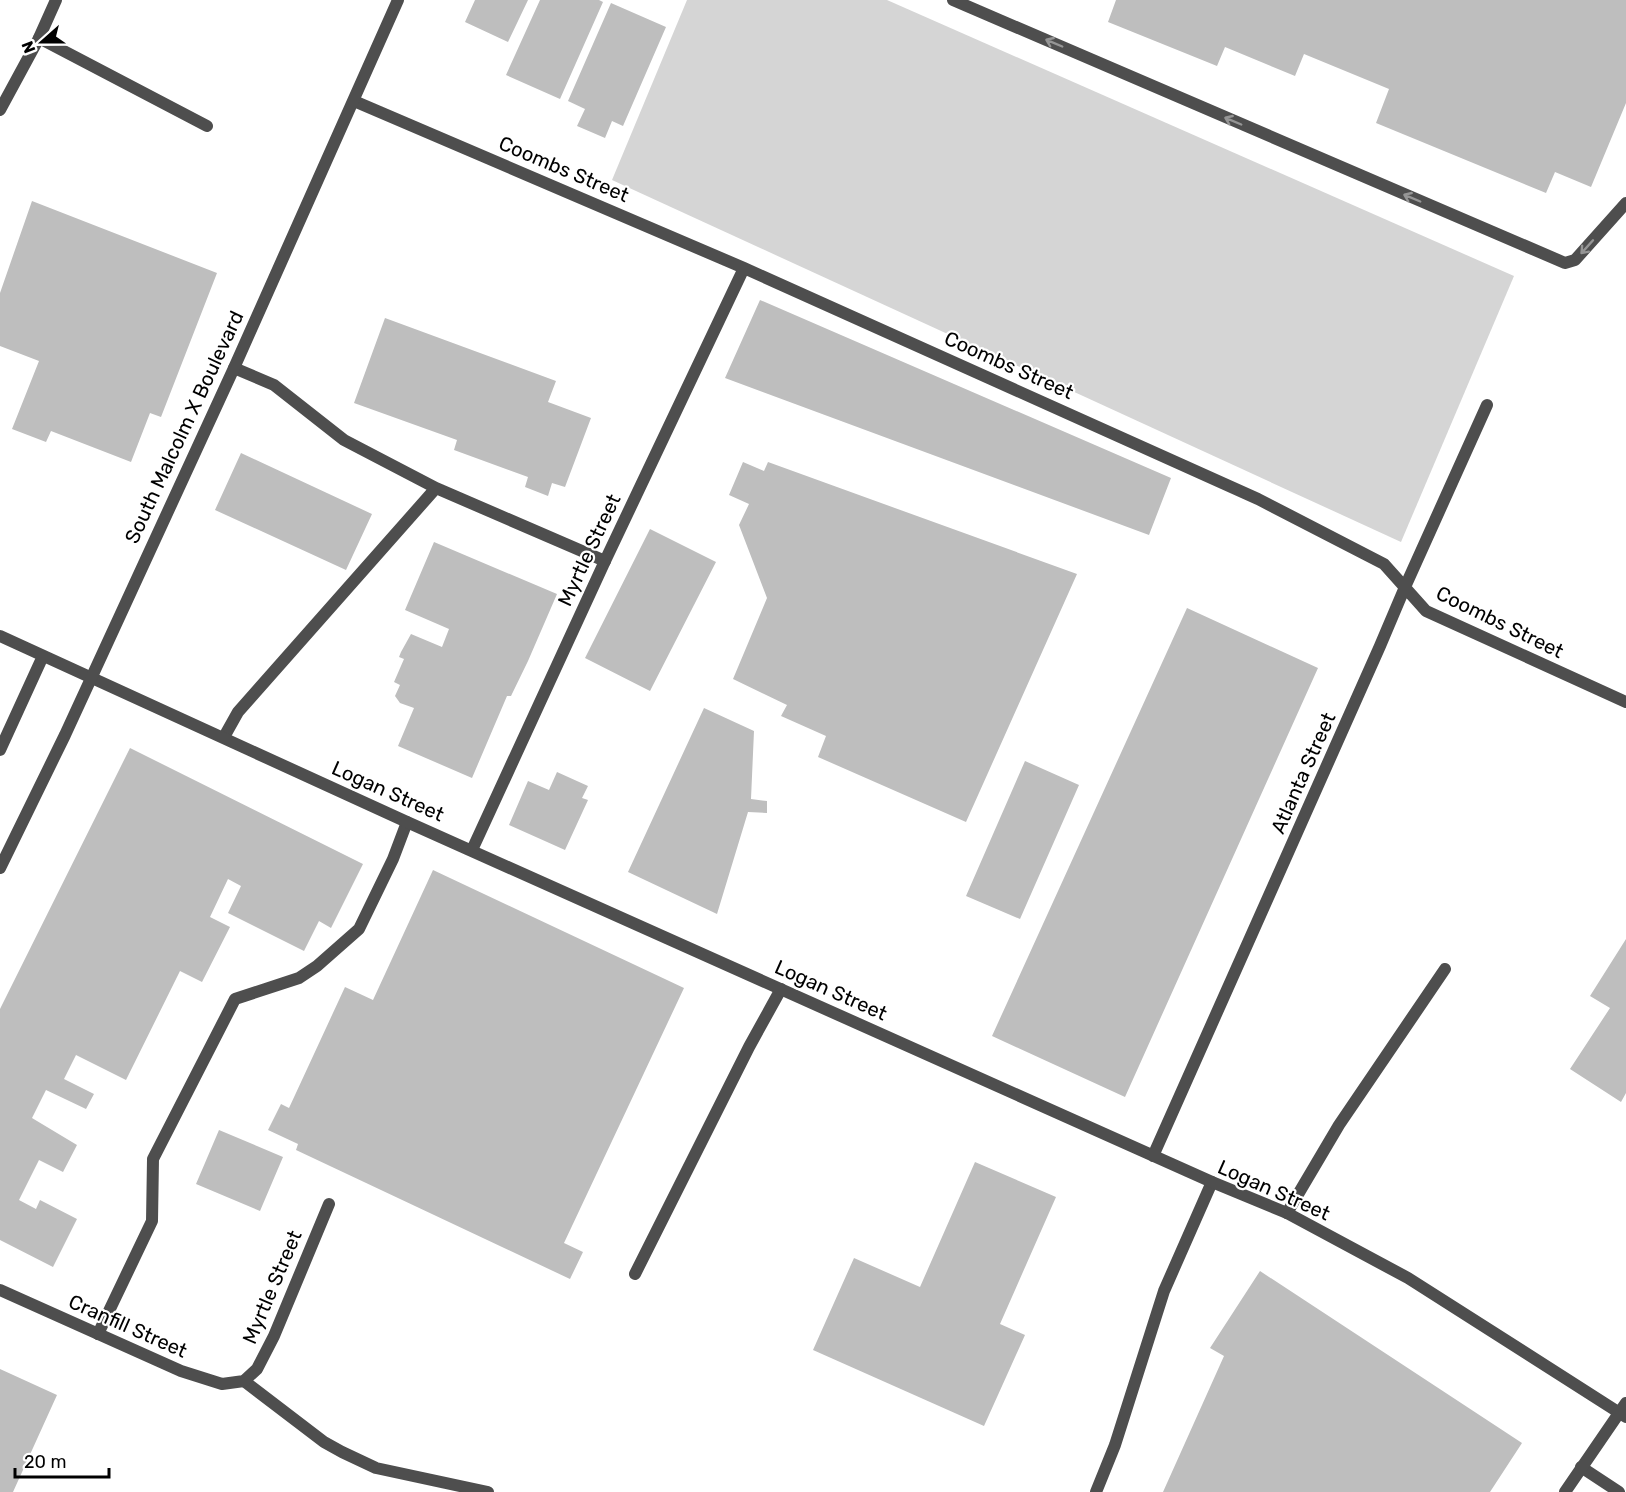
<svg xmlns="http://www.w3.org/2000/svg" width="1626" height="1492" viewBox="0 0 1626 1492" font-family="Rubik,sans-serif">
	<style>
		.green { fill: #d5d5d5 }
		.building { fill: #bebebe }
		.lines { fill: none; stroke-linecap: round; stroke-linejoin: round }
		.service { stroke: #4e4e4e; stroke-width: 12 }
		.minor { stroke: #4e4e4e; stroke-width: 12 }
		.tertiary { stroke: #4e4e4e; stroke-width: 12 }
		.oneway { stroke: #959595 }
		.labels { text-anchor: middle; stroke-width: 4.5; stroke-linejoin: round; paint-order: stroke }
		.street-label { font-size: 20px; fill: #000; stroke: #fff }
	</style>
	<rect width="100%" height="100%" fill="#fff"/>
	<path class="green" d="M687,0H887L1514,276L1401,542L612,180Z"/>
	<path class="building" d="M475,0H528L508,42L465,22Z
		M540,0H599L603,2L560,99L506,75Z
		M1116,0H1626V103L1591,187L1555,172L1546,193L1376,123L1389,89L1304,54L1295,76L1225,47L1217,66L1108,22Z
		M611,3L666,27L623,126L612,121L605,138L577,126L585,109L568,101Z
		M32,201L217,273L161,417L150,413L131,462L51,431L46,442L12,429L39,361L0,346V293Z
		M760,300L1171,478L1149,535L725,378Z
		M385,318L556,381L548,402L591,418L565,487L552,483L548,496L525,487L528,477L454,450L457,440L354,403Z
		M241,453L372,514L346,570L215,510Z
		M743,462L764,471L768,462L1077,574L966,822L818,757L826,736L781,716L787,705L733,679L767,598L739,525L749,504L729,495Z
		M650,529L716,562L650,691L585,658Z
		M434,542L557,594L528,661L511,696H507L472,778L398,746L414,708L400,703L395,696L400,685L394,682L404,659L399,657L401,652L411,634L442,647L449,629L405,610Z
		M1187,608L1318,668L1125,1097L992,1036Z
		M704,708L754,731L751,799L767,801V813L748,812L717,914L628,872Z
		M130,748L363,864L331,928L319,921L304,951L228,913L241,886L228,879L210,917L230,927L202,982L180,971L126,1080L76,1055L64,1079L94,1094L86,1109L46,1090L32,1118L77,1145L63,1172L39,1160L19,1200L36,1209L40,1200L77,1219L53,1267L0,1240V1009Z
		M1025,761L1079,785L1020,919L966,896Z
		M557,772L588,786L582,798L588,800L565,850L509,825L528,781L549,790Z
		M433,870L684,988L564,1243L583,1252L570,1279L296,1150L298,1144L268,1130L281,1104L289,1108L345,987L373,1000Z
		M1626,939V1093L1621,1102L1570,1069L1610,1008L1590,996Z
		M219,1130L283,1157L260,1211L196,1184Z
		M975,1162L1056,1197L1000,1324L1025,1335L984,1426L813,1350L854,1258L920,1287Z
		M1260,1271L1522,1443L1490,1492H1163L1224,1356L1210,1348Z
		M0,1369L57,1395L13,1492H0Z"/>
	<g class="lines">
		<path class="service" d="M953,0L1565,263L1575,260L1626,203
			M39,38L207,126
			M234,368L274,385L344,440L436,488
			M224,737L238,712L436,488L605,561
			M1287,1213L1339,1125L1445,969
			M635,1274L749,1047L781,989
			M98,1334L152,1221L153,1159L235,999L299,978L317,966L359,929L393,859L407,822
			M244,1381L324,1442L342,1452L376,1468L488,1492
			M1581,1467L1619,1492
			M1096,1492L1115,1445L1164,1291L1212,1182"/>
		<path class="minor" d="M354,101L744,268L1258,499L1384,564L1426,611L1626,702
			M0,110L39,38L56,0
			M0,636L407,822L1212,1182L1287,1213L1408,1278L1626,1417
			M0,750L43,656
			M472,850L605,561L744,268
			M1153,1156L1380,646L1405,587L1487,405
			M0,1290L181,1371L222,1384L244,1381L257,1369L274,1336L329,1204
			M1565,1492L1626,1403"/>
		<path class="tertiary" d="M0,868L65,735L234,368L398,0"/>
	</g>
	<defs><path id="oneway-shaft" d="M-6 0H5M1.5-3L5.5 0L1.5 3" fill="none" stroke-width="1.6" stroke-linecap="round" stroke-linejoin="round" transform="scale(1.5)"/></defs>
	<g class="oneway">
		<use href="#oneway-shaft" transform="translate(1054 43) rotate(-157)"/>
		<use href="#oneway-shaft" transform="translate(1233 121) rotate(-157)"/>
		<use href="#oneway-shaft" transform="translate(1412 198) rotate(-157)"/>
		<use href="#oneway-shaft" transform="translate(1587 247) rotate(132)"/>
	</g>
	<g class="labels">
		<g class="street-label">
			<text transform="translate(564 169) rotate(23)" y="7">Coombs Street</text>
			<text transform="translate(1009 365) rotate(24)" y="7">Coombs Street</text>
			<text transform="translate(184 427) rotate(-65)" y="7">South Malcolm X Boulevard</text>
			<text transform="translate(589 550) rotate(-65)" y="7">Myrtle Street</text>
			<text transform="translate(1500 622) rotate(26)" y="7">Coombs Street</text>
			<text transform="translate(1303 773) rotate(-66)" y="7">Atlanta Street</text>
			<text transform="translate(388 791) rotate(24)" y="7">Logan Street</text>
			<text transform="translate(831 990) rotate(24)" y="7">Logan Street</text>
			<text transform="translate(1274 1190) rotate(24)" y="7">Logan Street</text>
			<text transform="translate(272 1287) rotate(-67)" y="7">Myrtle Street</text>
			<text transform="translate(128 1326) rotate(24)" y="7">Cranfill Street</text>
		</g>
	</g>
	<g transform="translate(42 42) rotate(249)" stroke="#ffffff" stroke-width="4.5" paint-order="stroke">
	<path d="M0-4.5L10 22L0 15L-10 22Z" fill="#000000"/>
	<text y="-9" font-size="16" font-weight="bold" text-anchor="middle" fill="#000000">N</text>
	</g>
	<path d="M15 1468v9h94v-9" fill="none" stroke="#000000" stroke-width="3"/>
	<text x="24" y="1468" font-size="18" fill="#000000" stroke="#ffffff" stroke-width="4.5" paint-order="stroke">20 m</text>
</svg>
